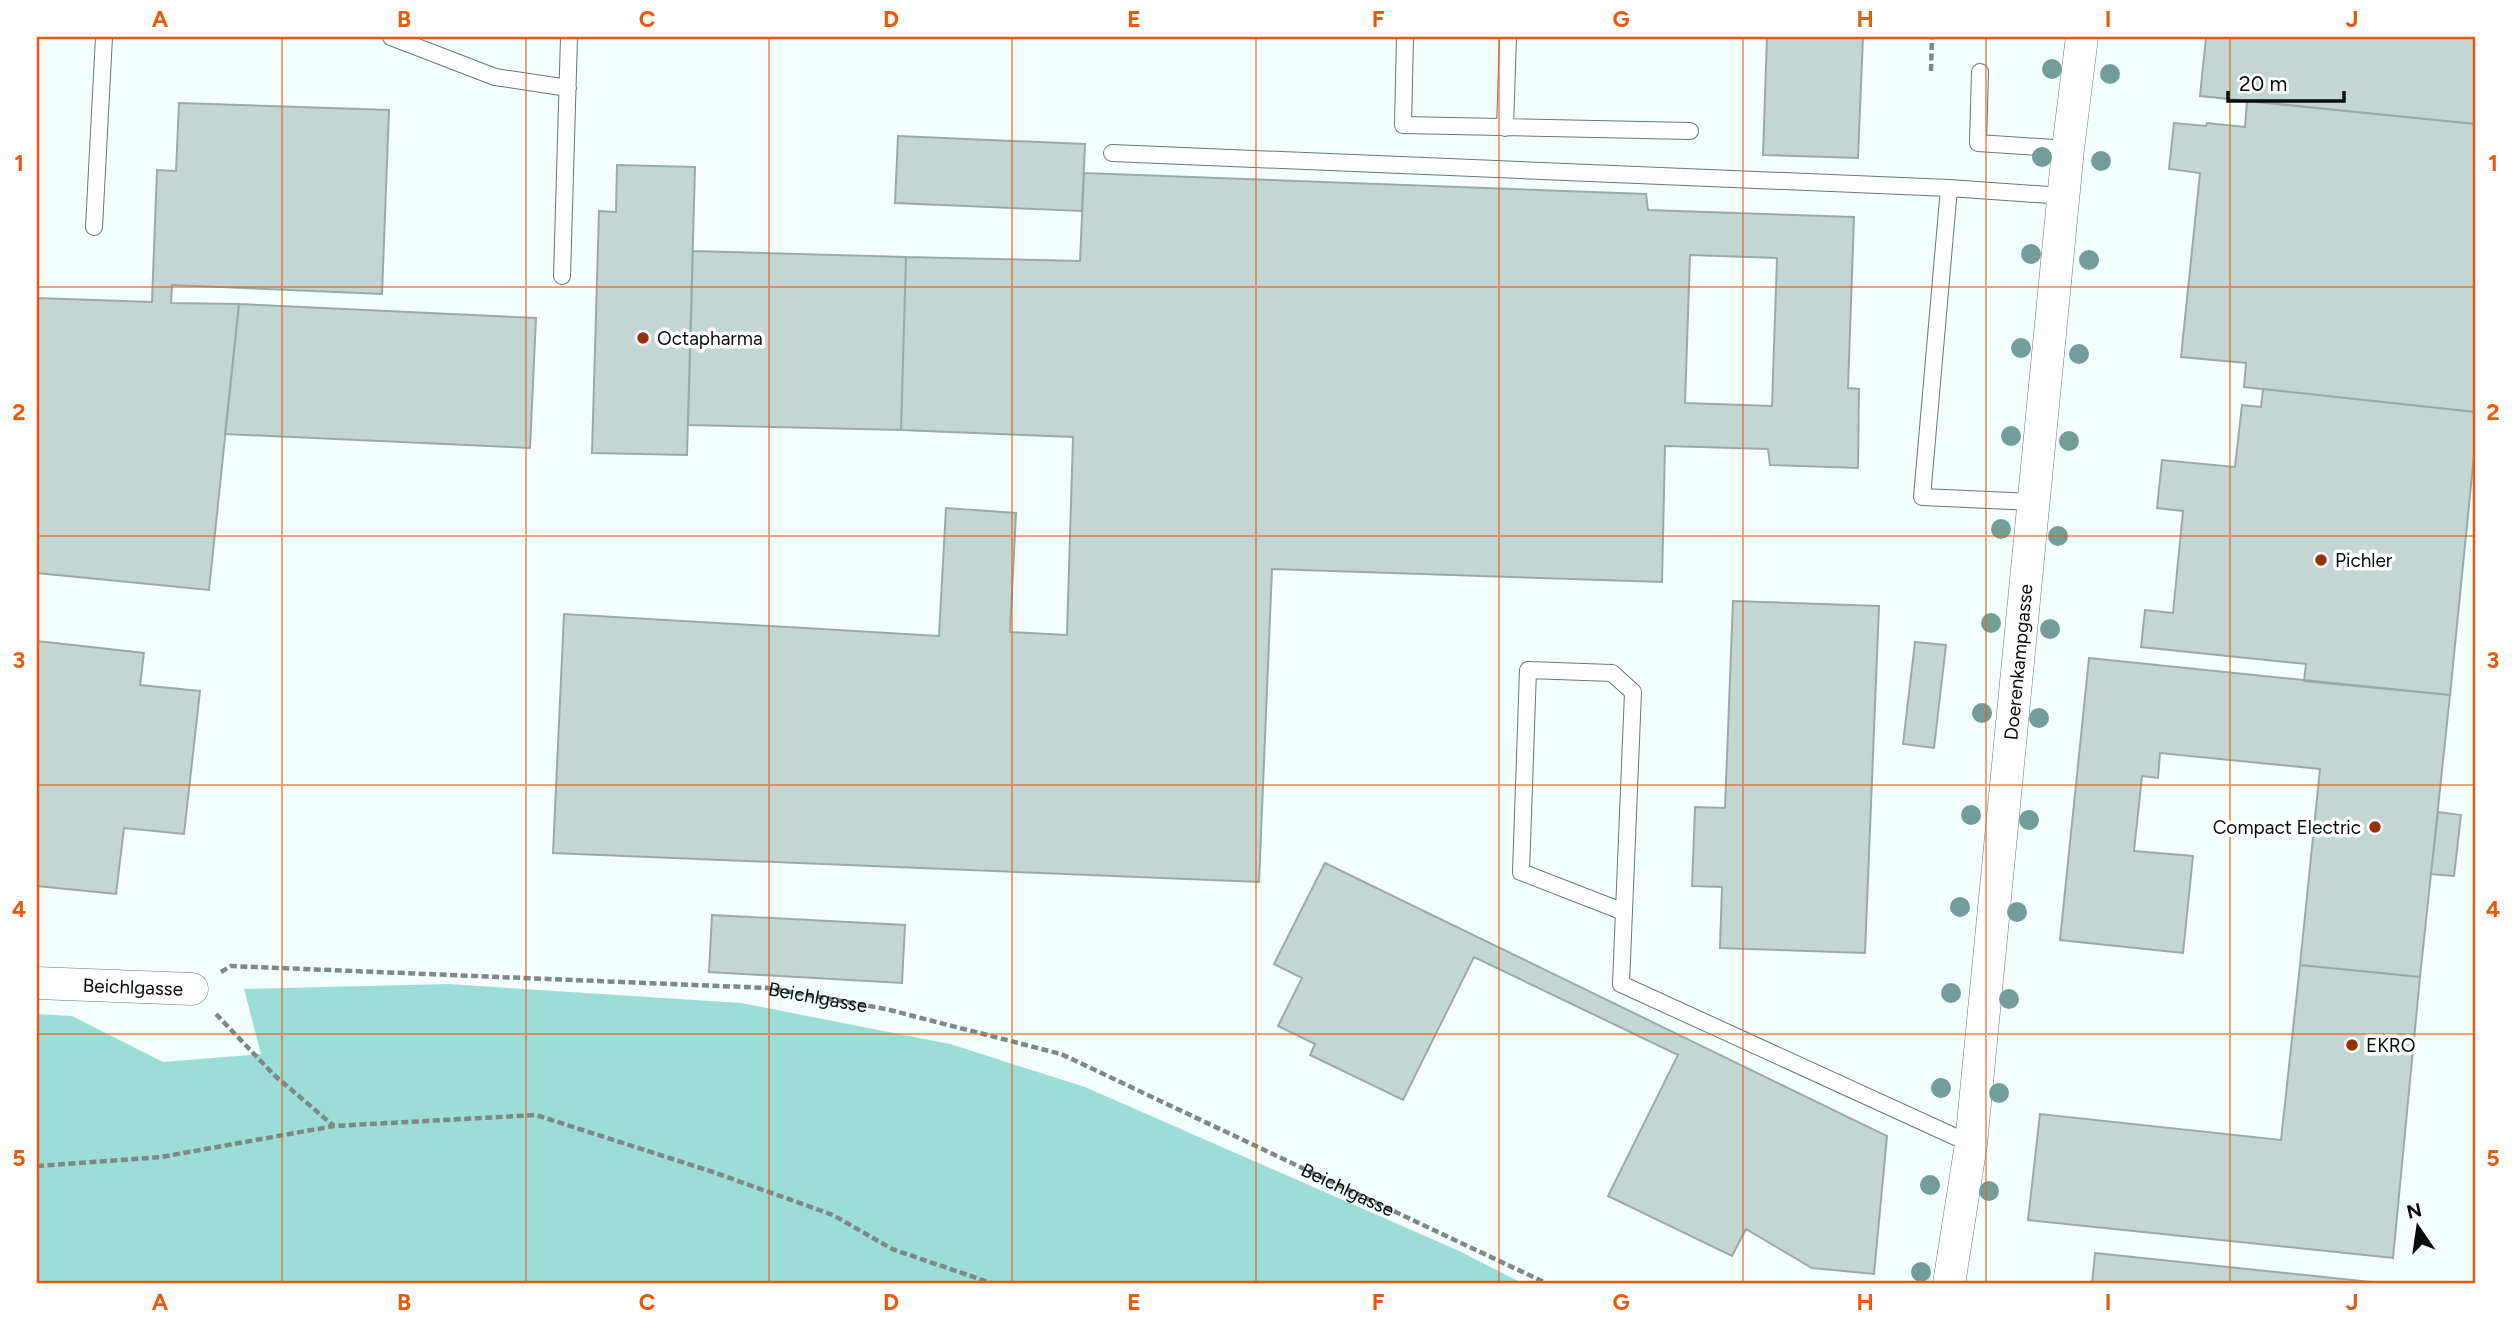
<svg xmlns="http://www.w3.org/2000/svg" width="2512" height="1321" viewBox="0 0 2512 1321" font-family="Figtree,sans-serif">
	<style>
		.green { fill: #9cded7 }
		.building { fill: #c3d6d4; stroke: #99aba9; stroke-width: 2; fill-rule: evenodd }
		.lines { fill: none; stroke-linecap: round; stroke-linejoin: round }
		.service-casing { stroke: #677876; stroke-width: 18 }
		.minor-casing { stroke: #677876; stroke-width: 33 }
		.path { stroke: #7e8886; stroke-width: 4.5; stroke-dasharray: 7 3.5; stroke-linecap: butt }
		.service { stroke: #fff; stroke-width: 16 }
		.minor { stroke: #fff; stroke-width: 32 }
		.tree { fill: #729d99 }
		.grid { fill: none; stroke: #e8590c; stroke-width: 2; stroke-opacity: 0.55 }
		.poi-dot { fill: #97300b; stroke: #fff; stroke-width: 2.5 }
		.labels { text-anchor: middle; stroke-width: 7; stroke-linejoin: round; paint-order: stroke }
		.poi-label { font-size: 19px; fill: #070d0c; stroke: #fff; text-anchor: start }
		.street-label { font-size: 19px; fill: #070d0c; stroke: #fff }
		.neatline { fill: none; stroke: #e8590c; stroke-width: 2.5 }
		.grid-label { font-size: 23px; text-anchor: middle; font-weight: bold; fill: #e8590c }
	</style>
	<rect width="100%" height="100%" fill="#f3fffd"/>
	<path class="green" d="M448,984L741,1003L950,1044L1085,1087L1457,1250L1524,1284H37V1014L72,1016L163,1062L261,1054L244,989Z"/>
	<path class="building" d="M1767,37H1863L1858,158L1763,155Z
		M2206,37H2475V124L2200,96Z
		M2247,101L2475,124V412L2244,387L2246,363L2181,357L2200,173L2169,169L2174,123L2206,126L2207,123L2245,127Z
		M179,103L389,110L382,294L172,285L171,303L239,304L209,590L37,573V298L152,302L157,170L176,171Z
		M898,136L1085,144L1082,211L895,203Z
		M617,165L695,167L687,455L592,453L599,211L616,212Z
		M1084,173L1646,194L1648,210L1854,217L1848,388L1859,389L1858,468L1770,465L1768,449L1665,446L1662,582L1272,569L1259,882L553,853L564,614L939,636L946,508L1016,513L1010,632L1067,635L1073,437L901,430L906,257L1080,261ZM1690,255L1777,258L1772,406L1685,403Z
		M693,251L906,257L901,430L688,425Z
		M239,304L536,318L530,448L225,434Z
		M2263,389L2475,412V445L2450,695L2304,681L2306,664L2141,647L2145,610L2173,613L2183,511L2157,508L2162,460L2235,467L2242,405L2261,407Z
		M1733,601L1879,606L1865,953L1720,948L1722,887L1692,886L1695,807L1725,808Z
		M37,641L144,653L140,685L200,691L184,834L124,828L116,894L37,886Z
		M1915,642L1946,645L1934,748L1903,744Z
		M2089,658L2450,695L2420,977L2300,965L2320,769L2160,753L2158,778L2142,776L2134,851L2193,856L2183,953L2060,940Z
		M2438,812L2461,815L2454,876L2431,874Z
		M1325,863L1887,1136L1874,1274L1812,1268L1746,1229L1732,1256L1608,1196L1678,1055L1474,957L1403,1100L1310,1055L1315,1044L1278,1026L1302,978L1274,964Z
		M712,915L905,925L902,983L709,972Z
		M2300,965L2420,977L2393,1258L2028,1220L2040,1114L2281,1140Z
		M2095,1253L2390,1284H2092Z"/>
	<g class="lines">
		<g class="service-casing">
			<path id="service" d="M391,37L495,77L568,88
				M1405,37L1403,125L1690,131
				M1980,72L1978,143L2068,149
				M1505,128L1508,37
				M1112,153L1949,188
				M94,227L104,37
				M562,276L569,37
				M2034,502L1922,497L1949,188L2064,196
				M1624,912L1521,872L1528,670L1612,673L1633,692L1621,984L1971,1144"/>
		</g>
		<g class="minor-casing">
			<g id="minor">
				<path id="s2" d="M37,983L192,989"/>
				<path id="s3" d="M1949,1284L1971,1144L2068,149L2082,37"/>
			</g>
		</g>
		<g class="path">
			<path d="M1931,71L1932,37"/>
			<path id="s1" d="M221,972L231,966L768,988L886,1009L1061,1054L1548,1284"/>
			<path d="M216,1014L274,1075L334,1126"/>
			<path d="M37,1166L161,1157L334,1126L536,1115L713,1172L833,1215L892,1249L994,1284"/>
		</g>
		<use href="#service" class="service"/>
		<use href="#minor" class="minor"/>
	</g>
	<g class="tree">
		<circle cx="2052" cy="69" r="10"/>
		<circle cx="2110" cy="74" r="10"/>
		<circle cx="2042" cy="157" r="10"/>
		<circle cx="2101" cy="161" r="10"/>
		<circle cx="2031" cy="254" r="10"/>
		<circle cx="2089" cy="260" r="10"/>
		<circle cx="2021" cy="348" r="10"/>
		<circle cx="2079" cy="354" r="10"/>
		<circle cx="2011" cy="436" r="10"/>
		<circle cx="2069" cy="441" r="10"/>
		<circle cx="2001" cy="529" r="10"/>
		<circle cx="2058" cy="536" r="10"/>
		<circle cx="1991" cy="623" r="10"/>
		<circle cx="2050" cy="629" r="10"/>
		<circle cx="1982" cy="713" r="10"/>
		<circle cx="2039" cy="718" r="10"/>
		<circle cx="1971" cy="815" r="10"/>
		<circle cx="2029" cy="820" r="10"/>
		<circle cx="1960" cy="907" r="10"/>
		<circle cx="2017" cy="912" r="10"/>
		<circle cx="1951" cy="993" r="10"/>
		<circle cx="2009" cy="999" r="10"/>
		<circle cx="1941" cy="1088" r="10"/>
		<circle cx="1999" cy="1093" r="10"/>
		<circle cx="1930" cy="1185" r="10"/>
		<circle cx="1989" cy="1191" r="10"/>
		<circle cx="1921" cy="1272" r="10"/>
	</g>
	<path class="grid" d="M282,37V1284M526,37V1284M769,37V1284M1012,37V1284M1256,37V1284M1499,37V1284M1743,37V1284M1986,37V1284M2230,37V1284M37,287H2475M37,536H2475M37,785H2475M37,1034H2475"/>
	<g class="poi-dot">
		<circle cx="643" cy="338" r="7"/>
		<circle cx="2321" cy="560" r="7"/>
		<circle cx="2375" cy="827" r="7"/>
		<circle cx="2352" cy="1045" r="7"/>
	</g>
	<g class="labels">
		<g class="poi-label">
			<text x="657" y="345">Octapharma</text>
			<text x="2335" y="567">Pichler</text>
			<text x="2361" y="834" text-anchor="end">Compact Electric</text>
			<text x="2366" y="1052">EKRO</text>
		</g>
		<g class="street-label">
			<text dy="7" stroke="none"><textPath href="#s3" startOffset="626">Doerenkampgasse</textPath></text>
			<text dy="7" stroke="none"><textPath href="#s2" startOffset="96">Beichlgasse</textPath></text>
			<text dy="7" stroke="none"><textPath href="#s1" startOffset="600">Beichlgasse</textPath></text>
			<text dy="7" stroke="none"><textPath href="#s1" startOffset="1167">Beichlgasse</textPath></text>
		</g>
	</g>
	<rect width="2512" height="1321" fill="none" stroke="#ffffff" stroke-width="77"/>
	<g transform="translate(2418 1227) rotate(347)" stroke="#ffffff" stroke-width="5" paint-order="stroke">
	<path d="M0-5L12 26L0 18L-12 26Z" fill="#070d0c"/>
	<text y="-10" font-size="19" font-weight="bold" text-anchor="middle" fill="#070d0c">N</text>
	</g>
	<path d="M2228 91v10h116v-10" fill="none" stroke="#070d0c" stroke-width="3.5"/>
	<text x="2239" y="91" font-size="21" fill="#070d0c" stroke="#ffffff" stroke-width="5" paint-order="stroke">20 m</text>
	<rect x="38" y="38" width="2436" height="1244" class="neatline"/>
	<g class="grid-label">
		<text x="160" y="27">A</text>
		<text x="404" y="27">B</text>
		<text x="647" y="27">C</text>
		<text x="891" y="27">D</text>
		<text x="1134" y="27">E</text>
		<text x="1378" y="27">F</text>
		<text x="1621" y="27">G</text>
		<text x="1865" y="27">H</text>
		<text x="2108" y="27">I</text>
		<text x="2352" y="27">J</text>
		<text x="19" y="171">1</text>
		<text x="2493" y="171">1</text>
		<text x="19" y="420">2</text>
		<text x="2493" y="420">2</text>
		<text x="19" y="668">3</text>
		<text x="2493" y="668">3</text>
		<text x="19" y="917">4</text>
		<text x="2493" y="917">4</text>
		<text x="19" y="1166">5</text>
		<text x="2493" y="1166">5</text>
		<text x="160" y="1310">A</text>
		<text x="404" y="1310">B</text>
		<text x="647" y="1310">C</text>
		<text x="891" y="1310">D</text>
		<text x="1134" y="1310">E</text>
		<text x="1378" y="1310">F</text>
		<text x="1621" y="1310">G</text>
		<text x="1865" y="1310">H</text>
		<text x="2108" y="1310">I</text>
		<text x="2352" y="1310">J</text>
	</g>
</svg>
